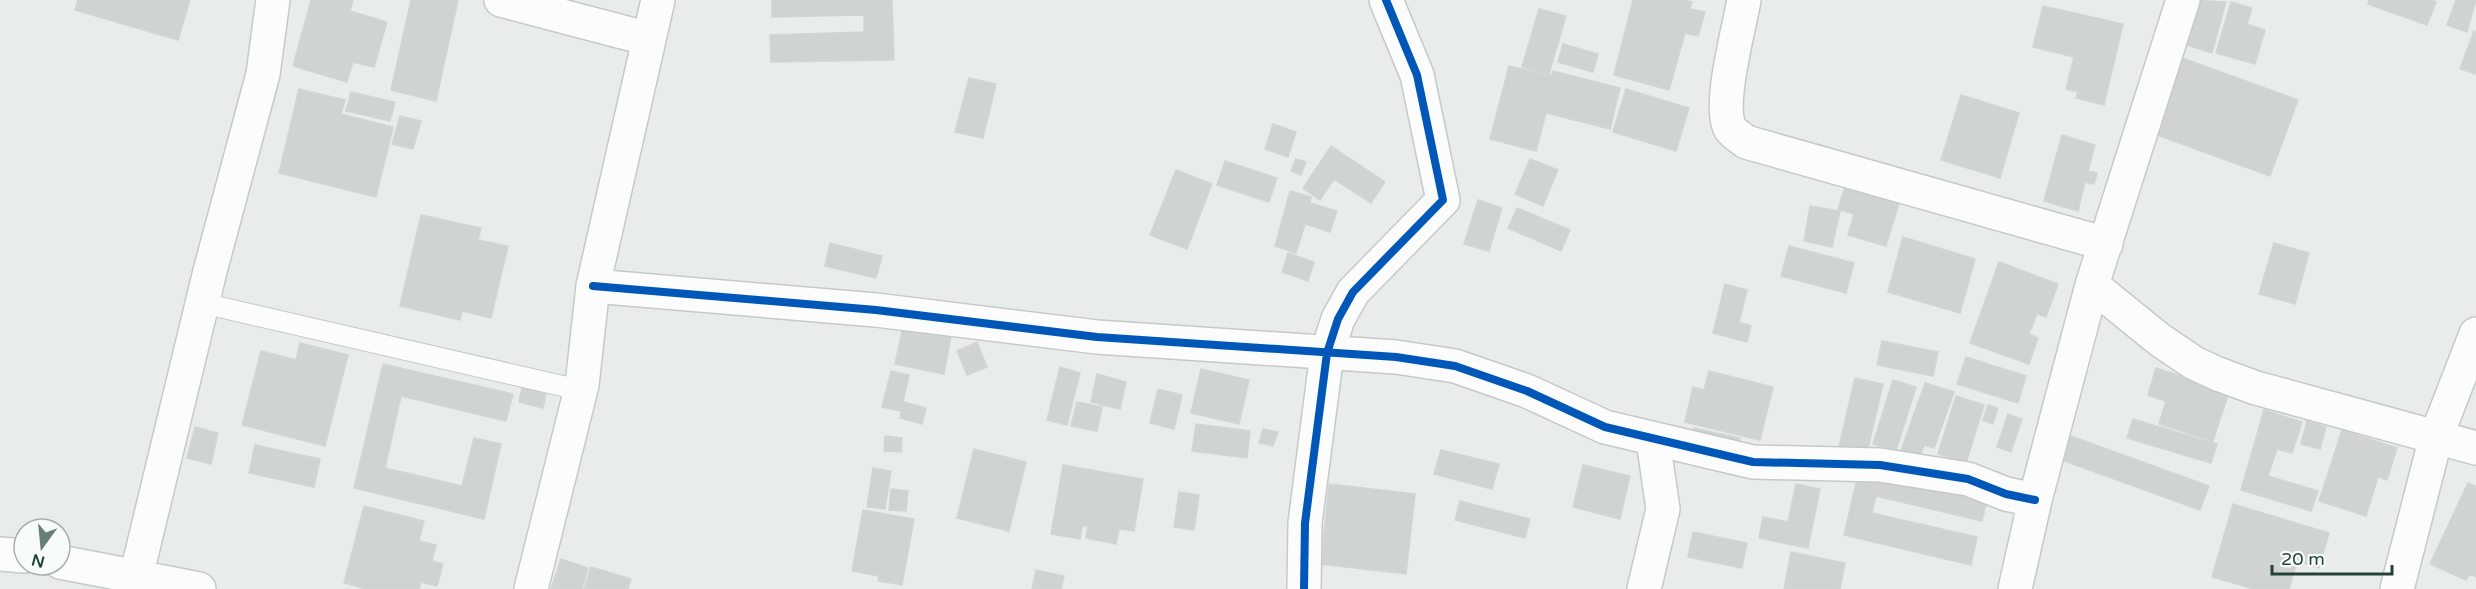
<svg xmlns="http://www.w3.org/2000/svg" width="2476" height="589" viewBox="0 0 2476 589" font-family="'Varela Round',sans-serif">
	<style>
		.building { fill: #cfd4d2; stroke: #d1d6d4; stroke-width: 1.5 }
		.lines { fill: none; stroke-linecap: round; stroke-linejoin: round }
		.service-casing { stroke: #c5cac8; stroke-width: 22 }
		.minor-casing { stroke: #c5cac8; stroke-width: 36 }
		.service { stroke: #fcfcfc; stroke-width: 20 }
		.minor { stroke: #fcfcfc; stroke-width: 33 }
		.cycleway-casing { stroke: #f7fbf9; stroke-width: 11 }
		.cycleway { stroke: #0057b8; stroke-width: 8 }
	</style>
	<rect width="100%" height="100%" fill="#e8edeb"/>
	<path class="building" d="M78,0H190L178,40L75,10Z
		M311,0H353L350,11L387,22L374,67L353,62L347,82L293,66Z
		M411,0H458L436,101L391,90Z
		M772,0H892L894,60L771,62L770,35L864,32V15L772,17Z
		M1633,0H1684L1692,2L1690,9L1705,12L1698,36L1685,33L1669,90L1614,75Z
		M2192,0L2226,2L2212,53L2187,45L2191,31Z
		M2369,0H2431L2436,2L2427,25L2368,4Z
		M2456,0H2476L2467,32L2447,25Z
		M2231,2L2252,8L2247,24L2265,30L2255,64L2216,53Z
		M2043,6L2123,24L2104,105L2076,98L2078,92L2066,89L2074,57L2033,47Z
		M1539,9L1566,16L1549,74L1522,67Z
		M2474,31L2476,32V74L2460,69Z
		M1563,44L1598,54L1593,72L1558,62Z
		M2174,55L2298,100L2270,176L2146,131Z
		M1509,66L1551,76L1553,71L1620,88L1610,129L1546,113L1536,151L1490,139Z
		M969,78L996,84L983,138L955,132Z
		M299,89L345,100L341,114L393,127L376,197L279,173Z
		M1626,89L1689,108L1676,151L1613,132Z
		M351,92L395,102L390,121L346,111Z
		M1961,95L2019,113L2000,178L1941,160Z
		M400,116L421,121L413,149L392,144Z
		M1273,124L1296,132L1288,157L1265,149Z
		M2062,135L2095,145L2088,171L2097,173L2094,184L2085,182L2078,211L2044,201Z
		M1331,146L1385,182L1371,203L1334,179L1320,200L1303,188Z
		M1296,159L1306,162L1301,175L1291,171Z
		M1530,159L1558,170L1543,206L1515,194Z
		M1225,161L1277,178L1269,202L1217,185Z
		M1176,170L1212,184L1187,249L1150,235Z
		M1845,187L1899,203L1886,246L1848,235L1854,214L1838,209Z
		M1290,191L1311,197L1310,203L1337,211L1330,232L1305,224L1296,253L1275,246Z
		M1478,200L1502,208L1489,251L1464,244Z
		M1810,206L1840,211L1832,247L1804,241Z
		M1517,208L1570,230L1561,251L1508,228Z
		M421,215L481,228L478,240L508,246L491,318L462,311L460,320L400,306Z
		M1903,237L1975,259L1960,313L1888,292Z
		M830,243L882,256L876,278L825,266Z
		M2274,243L2309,253L2295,304L2259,294Z
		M1789,246L1854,263L1846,293L1781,276Z
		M1288,253L1314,262L1308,281L1282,272Z
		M1999,262L2058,284L2046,317L2037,314L2029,334L2038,338L2029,364L1970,343Z
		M1725,284L1747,290L1739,322L1751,326L1747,342L1713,333Z
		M904,322L952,331L944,374L895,364Z
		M1882,341L1938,352L1933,376L1877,365Z
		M977,342L987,367L967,375L957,351Z
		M300,343L348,355L325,446L242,425L261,351L296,360Z
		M1966,357L2026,376L2018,403L1957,384Z
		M383,364L513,394L506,421L401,396L385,468L462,486L474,438L501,444L484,519L354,488Z
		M1060,367L1080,373L1067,425L1047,420Z
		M2156,368L2229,392L2213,441L2159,424L2166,401L2148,395Z
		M1201,369L1249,380L1239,424L1191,413Z
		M891,371L909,375L901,411L882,407Z
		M1709,371L1773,387L1760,440L1685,422L1693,387L1704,390Z
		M1097,374L1126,382L1120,409L1091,402Z
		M1855,378L1883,384L1866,457L1838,451Z
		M1893,380L1916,387L1896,451L1873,444Z
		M1925,383L1954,392L1934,448L1924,445L1920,458L1901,451Z
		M522,388L546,394L543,408L519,402Z
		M1158,389L1182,395L1174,429L1150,423Z
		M1956,396L1984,405L1966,463L1938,454Z
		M904,402L926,408L922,424L900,418Z
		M1077,402L1102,407L1097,431L1071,426Z
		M1988,405L1998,408L1993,424L1983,420Z
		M2264,410L2302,422L2292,453L2277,449L2268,476L2318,491L2311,511L2241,490Z
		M2008,414L2022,419L2011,452L1997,447Z
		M2133,419L2217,444L2211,463L2127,438Z
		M2307,421L2326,427L2320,449L2301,444Z
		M1196,424L1250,431L1247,458L1192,451Z
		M195,427L218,433L211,464L187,458Z
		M1694,428L1740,438L1737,452L1691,442Z
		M1263,429L1278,432L1273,446L1259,443Z
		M2342,430L2397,448L2387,480L2378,477L2366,516L2319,501Z
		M2065,434L2209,486L2200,510L2056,458Z
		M885,436L902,438L901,452L884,451Z
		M255,445L320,459L314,487L249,473Z
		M974,449L1026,462L1009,531L957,518Z
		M1441,450L1499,464L1492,489L1434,474Z
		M1063,465L1143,479L1134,531L1119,529L1116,544L1086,538L1088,526H1082L1080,539L1051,534Z
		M1583,465L1630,476L1620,519L1573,507Z
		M1860,466L1988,496L1982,521L1876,496L1872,513L1977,537L1971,565L1844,535Z
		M873,468L891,471L885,509L867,507Z
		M2468,483L2476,487V577L2470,574L2466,580L2430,564Z
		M1329,484L1415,494L1406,574L1321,564Z
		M1796,484L1820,489L1808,548L1759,538L1763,517L1788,522Z
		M891,489L908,491L906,511L889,510Z
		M1179,492L1199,495L1194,530L1174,527Z
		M1460,501L1530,519L1525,538L1455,520Z
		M2233,504L2329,533L2319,568L2297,561L2289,589H2254L2212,577Z
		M364,506L424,521L419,541L436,545L432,561L443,564L437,586L421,582L419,589H366L344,583Z
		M863,510L914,519L902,585L878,581L879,576L852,571Z
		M1693,532L1747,543L1742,568L1688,557Z
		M1791,552L1845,563L1840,589H1784Z
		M561,559L588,568L582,589H551Z
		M591,567L631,579L628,589H584Z
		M1036,570L1064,576L1061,589H1032Z"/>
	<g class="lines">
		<g class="service-casing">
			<path id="service" d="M202,303L580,390"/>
		</g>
		<g class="minor-casing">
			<path id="minor" d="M501,0L649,39
				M1744,0C1739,29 1719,101 1729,126C1731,132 1740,137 1746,142L2106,244
				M2092,285L2160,340L2194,363L2218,374L2256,388L2476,448
				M593,286L876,310L1097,337L1396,357L1455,366L1527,391L1605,427L1719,454L1753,462L1880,465L1968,479L2006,494L2035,500
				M0,554L24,556
				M60,562L199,589
				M136,577L210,271L263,74L273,0
				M531,589L582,385L593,286L658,0
				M1304,589L1305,523L1327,353L1338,319L1353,292L1443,200L1417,75L1386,0
				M1644,589L1663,509L1653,440
				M2015,589L2035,500L2092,285L2183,0
				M2397,589L2436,437L2476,334"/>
		</g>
		<use href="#service" class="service"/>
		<use href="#minor" class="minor"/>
		<g class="cycleway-casing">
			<path id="cycleway" d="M593,286L876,310L1097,337L1396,357L1455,366L1527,391L1605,427L1719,454L1753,462L1880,465L1968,479L2006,494L2035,500
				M1304,589L1305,523L1327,353L1338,319L1353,292L1443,200L1417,75L1386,0"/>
		</g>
		<use href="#cycleway" class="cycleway"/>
	</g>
	<g transform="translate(42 547) rotate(195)"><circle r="28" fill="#f7fbf9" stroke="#a3b1ad" stroke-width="1.5"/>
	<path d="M0-4.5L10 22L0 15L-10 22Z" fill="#697e78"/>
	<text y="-9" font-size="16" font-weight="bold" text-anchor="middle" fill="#24423a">N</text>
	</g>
	<path d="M2272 565v9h120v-9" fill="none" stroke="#24423a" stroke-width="3"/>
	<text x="2281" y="565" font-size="18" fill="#24423a" stroke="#f7fbf9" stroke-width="4.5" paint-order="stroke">20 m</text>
</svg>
